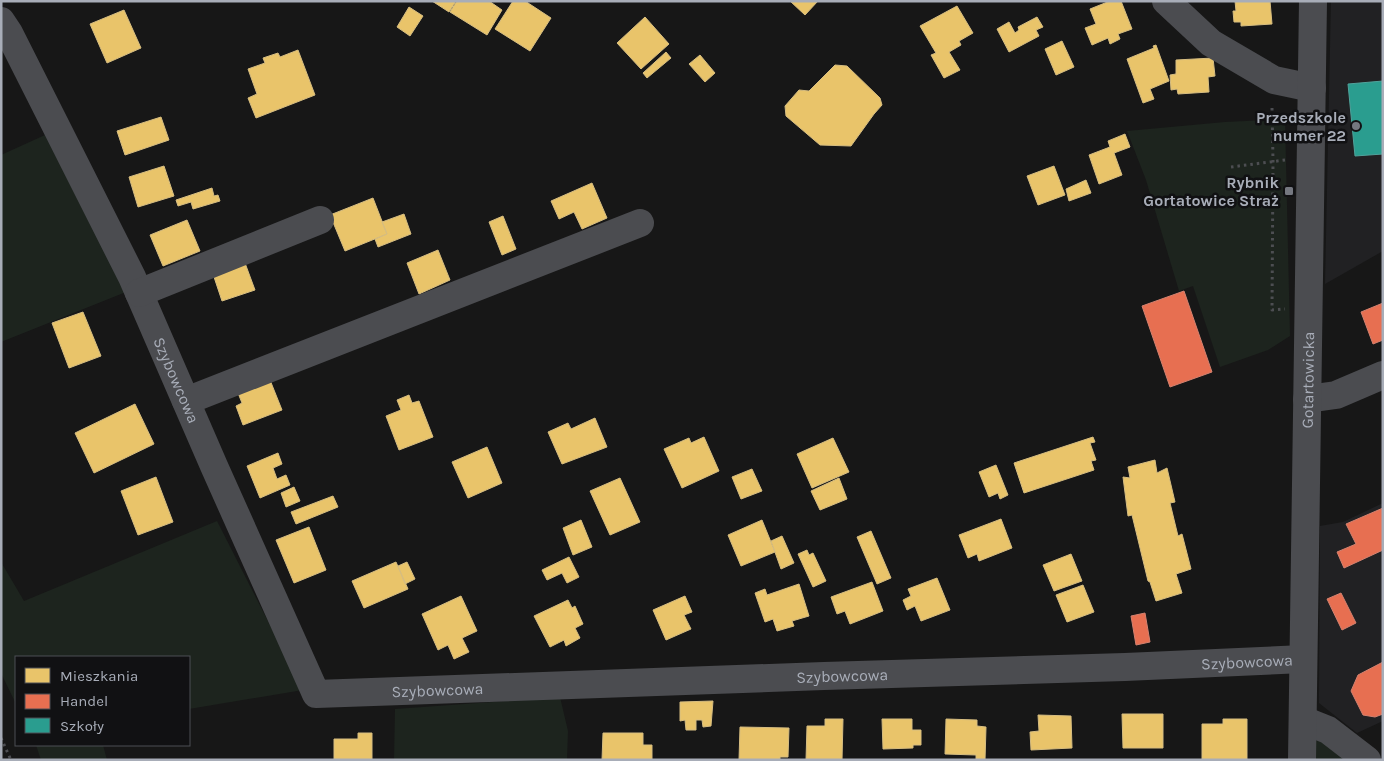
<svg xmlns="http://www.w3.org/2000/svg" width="1384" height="761" viewBox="0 0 1384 761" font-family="Karla,sans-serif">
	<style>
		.built { fill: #212123 }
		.green { fill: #1d241e }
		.homes { fill: #e9c46a; stroke: #d6bd81 }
		.shops { fill: #e76f51; stroke: #d48270 }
		.schools { fill: #2a9d8f; stroke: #50a29b }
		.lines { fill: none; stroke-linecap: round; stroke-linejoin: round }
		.path { stroke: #4d4e52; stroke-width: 3; stroke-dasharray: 2.5 4; stroke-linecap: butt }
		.minor { stroke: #4b4c50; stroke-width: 28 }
		.poi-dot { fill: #757880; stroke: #111113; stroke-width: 2 }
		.labels { text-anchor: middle; stroke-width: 5; stroke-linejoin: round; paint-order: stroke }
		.poi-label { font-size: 16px; font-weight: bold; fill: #a8adb8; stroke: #111113; text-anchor: end }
		.street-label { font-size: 16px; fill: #a8adb8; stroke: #111113 }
	</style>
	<rect width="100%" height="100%" fill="#171717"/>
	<path class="built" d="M1331,1H1383V251L1325,284Z
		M1383,503V721L1357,733L1319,703L1320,526L1343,522Z"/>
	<path class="green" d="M1285,119L1290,336L1268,350L1220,367L1193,286L1179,291L1146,180L1127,131L1225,122Z
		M45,135L126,292L1,342V155Z
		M217,521L303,690L189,709V657H16V704L1,673V562L24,601Z
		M560,697L568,731L567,760H394L395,709Z
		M1320,734L1349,760H1313L1314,741Z
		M36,745H103L107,760H41Z"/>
	<path class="homes" d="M432,1H456L449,12Z
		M457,1H489L502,10L487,35L450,12Z
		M513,1H525L551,18L530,51L495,29Z
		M790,1H818L805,15Z
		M1110,1H1121L1132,29L1118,34L1120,39L1110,44L1108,38L1092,45L1085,28L1096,24L1090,9Z
		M1235,1H1270L1272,24L1241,26V22H1234L1233,11H1236Z
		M957,6L973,33L959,41L961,45L949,52L960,70L944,78L931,55L936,53L920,26Z
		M409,7L423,16L410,36L397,27Z
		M124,10L141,48L107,63L90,24Z
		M645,17L669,44L641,69L617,43Z
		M1037,17L1043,27L1036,30L1039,36L1009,52L997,29L1009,22L1015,33L1019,30L1018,27Z
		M1062,41L1074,67L1056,75L1045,49Z
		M1156,45L1169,81L1150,89L1154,99L1143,103L1127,59L1154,48L1153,46Z
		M298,50L315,95L256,118L248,98L257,94L248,69L265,63L263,58L278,53L280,57Z
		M666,52L671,58L647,78L643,73Z
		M700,55L715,73L705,82L689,64Z
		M1213,58L1215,76L1208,77L1209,92L1178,94L1177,89L1171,90L1170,75L1176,74V60Z
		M835,65L847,66L880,98L882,105L874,114L851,146L820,145L786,116L785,106L799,90L809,91Z
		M161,117L169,140L125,155L117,131Z
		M1125,134L1130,147L1114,153L1122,175L1099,184L1089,155L1110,147L1108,141Z
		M164,166L174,196L138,207L129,177Z
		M1054,166L1065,195L1038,205L1027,176Z
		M1086,180L1091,193L1069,201L1066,189Z
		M592,183L607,218L582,229L574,212L559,219L551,201Z
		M212,188L214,196L218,195L220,201L193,209L191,202L178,206L176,200Z
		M373,198L387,234L345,251L330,215Z
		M404,214L411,234L378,247L375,239L387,234L382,222Z
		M503,216L516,249L502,255L489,222Z
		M187,220L200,251L163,266L150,235Z
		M438,250L450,280L419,294L407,263Z
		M245,263L255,290L222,301L213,274Z
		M83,312L101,356L69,368L52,323Z
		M268,375L282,410L243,425L236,406L242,403L236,388Z
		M409,395L412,403L419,401L433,437L399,450L386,416L401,410L397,400Z
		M135,404L154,444L94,473L75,433Z
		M595,418L607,447L562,464L548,432L568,423L571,429Z
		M704,437L719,471L682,488L664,449L689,438L691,443Z
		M1093,437L1095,442L1090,443L1096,460L1091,461L1094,470L1024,493L1014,463Z
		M833,438L849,472L812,488L797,454Z
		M487,447L502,483L468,498L452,462Z
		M278,453L282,464L273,468L277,479L286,475L290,485L260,498L247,466Z
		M1155,460L1157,473L1167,468L1175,502L1170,503L1178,536L1182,534L1191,569L1176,574L1182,593L1156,601L1150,582L1148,581L1132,515L1128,516L1123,477L1130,478L1128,467Z
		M996,465L1008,495L1000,499L998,493L989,497L979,472Z
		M752,469L762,491L741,499L732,477Z
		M156,477L173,522L138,535L121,491Z
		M620,478L640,522L610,535L590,491Z
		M839,478L847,499L820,510L811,491Z
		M294,487L300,501L286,507L281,493Z
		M333,496L338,507L296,524L291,512Z
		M1001,519L1012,548L979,561L977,554L968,558L959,535Z
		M581,520L592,547L573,555L563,528Z
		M762,520L775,552L741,566L728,535Z
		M309,527L326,570L294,583L276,540Z
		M871,531L891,578L877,584L857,537Z
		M782,536L794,563L781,569L771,541Z
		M807,550L809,555L813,553L826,581L813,587L798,554Z
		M1071,554L1082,581L1054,591L1043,565Z
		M569,557L579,577L567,583L562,573L547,580L542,570Z
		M396,562L408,589L364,608L352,581Z
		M407,562L415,579L405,584L398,566Z
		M937,578L950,610L921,621L915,606L907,610L903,600L911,596L908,589Z
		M872,582L883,611L850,624L845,611L837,614L831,597Z
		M799,584L809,616L792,621L794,626L777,631L773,619L765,622L755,593L765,589L767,595Z
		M1083,585L1094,612L1067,622L1056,595Z
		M461,596L477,631L462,638L469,652L454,659L448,645L438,650L422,614Z
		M685,596L692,612L684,615L691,629L666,640L653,610Z
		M568,600L572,608L575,606L583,624L575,628L580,638L566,646L564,640L550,647L534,616Z
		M713,701L711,726L703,727L702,720H696V730H686L685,720L680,721V702Z
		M1122,714H1163V748H1123Z
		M1038,715L1071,716L1072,748L1031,750L1030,732L1039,731Z
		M825,719H843L842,760H806L807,726H825Z
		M882,719H912V730H921V745H913V748L883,749Z
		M946,719L977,720V726L986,727L985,760H976V755L945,754Z
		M1223,719H1247V760H1202V724H1223Z
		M740,727L789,728L788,757H780V760H739Z
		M358,733H372V760H334V739H358Z
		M603,733H643V745H652V760H602Z"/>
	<path class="shops" d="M1184,291L1212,372L1170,387L1142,306Z
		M1383,303V340L1373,344L1361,312Z
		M1383,508V550L1344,568L1337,552L1356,544L1346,524Z
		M1341,593L1356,623L1342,630L1327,599Z
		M1145,613L1150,642L1136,645L1131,616Z
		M1383,662V714L1375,717L1363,715L1351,691L1358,675Z"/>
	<path class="schools" d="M1383,81V154L1355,156L1348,84Z"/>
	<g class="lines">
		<path class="path" d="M1272,108L1273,161L1272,310L1285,309
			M1231,167L1285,160
			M1,738L11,760"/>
		<g class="minor">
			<path d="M1166,1L1211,43L1274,80L1312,88"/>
			<path id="s1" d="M1,21L9,33L132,277L214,466L316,694L824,676L1125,667L1303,659"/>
			<path d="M139,293L320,220"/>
			<path d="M1307,399L1336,395L1383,375"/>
			<path d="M186,401L640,223"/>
			<path d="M1303,720L1328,730L1367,760"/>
			<path id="s2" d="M1302,760L1313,1"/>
		</g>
	</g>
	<g class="poi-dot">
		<circle cx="1356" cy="126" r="5"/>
		<rect x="1284" y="186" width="10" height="10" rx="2.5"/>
	</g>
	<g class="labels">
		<g class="poi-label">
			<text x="1346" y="123">Przedszkole<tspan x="1346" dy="18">numer 22</tspan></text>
			<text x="1279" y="188">Rybnik<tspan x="1279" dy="18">Gortatowice Straż</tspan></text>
		</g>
		<g class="street-label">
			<text dy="6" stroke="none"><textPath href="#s1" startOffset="400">Szybowcowa</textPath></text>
			<text dy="6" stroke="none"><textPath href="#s2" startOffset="380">Gotartowicka</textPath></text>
			<text dy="6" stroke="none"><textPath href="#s1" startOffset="1675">Szybowcowa</textPath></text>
			<text dy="6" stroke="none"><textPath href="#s1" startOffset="1270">Szybowcowa</textPath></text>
			<text dy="6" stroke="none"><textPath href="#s1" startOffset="865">Szybowcowa</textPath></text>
		</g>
	</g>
	<rect width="1384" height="761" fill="none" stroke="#a8adb8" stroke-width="5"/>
	<rect x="15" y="656" width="175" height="90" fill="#111113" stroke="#4d4f55"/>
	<rect x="25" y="668" width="25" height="15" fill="#e9c46a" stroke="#4d4f55"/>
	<text x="60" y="681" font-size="15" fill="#a8adb8">Mieszkania</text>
	<rect x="25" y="694" width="25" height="15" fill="#e76f51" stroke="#4d4f55"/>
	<text x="60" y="706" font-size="15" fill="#a8adb8">Handel</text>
	<rect x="25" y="718" width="25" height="15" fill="#2a9d8f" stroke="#4d4f55"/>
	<text x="60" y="731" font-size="15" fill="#a8adb8">Szkoły</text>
</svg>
